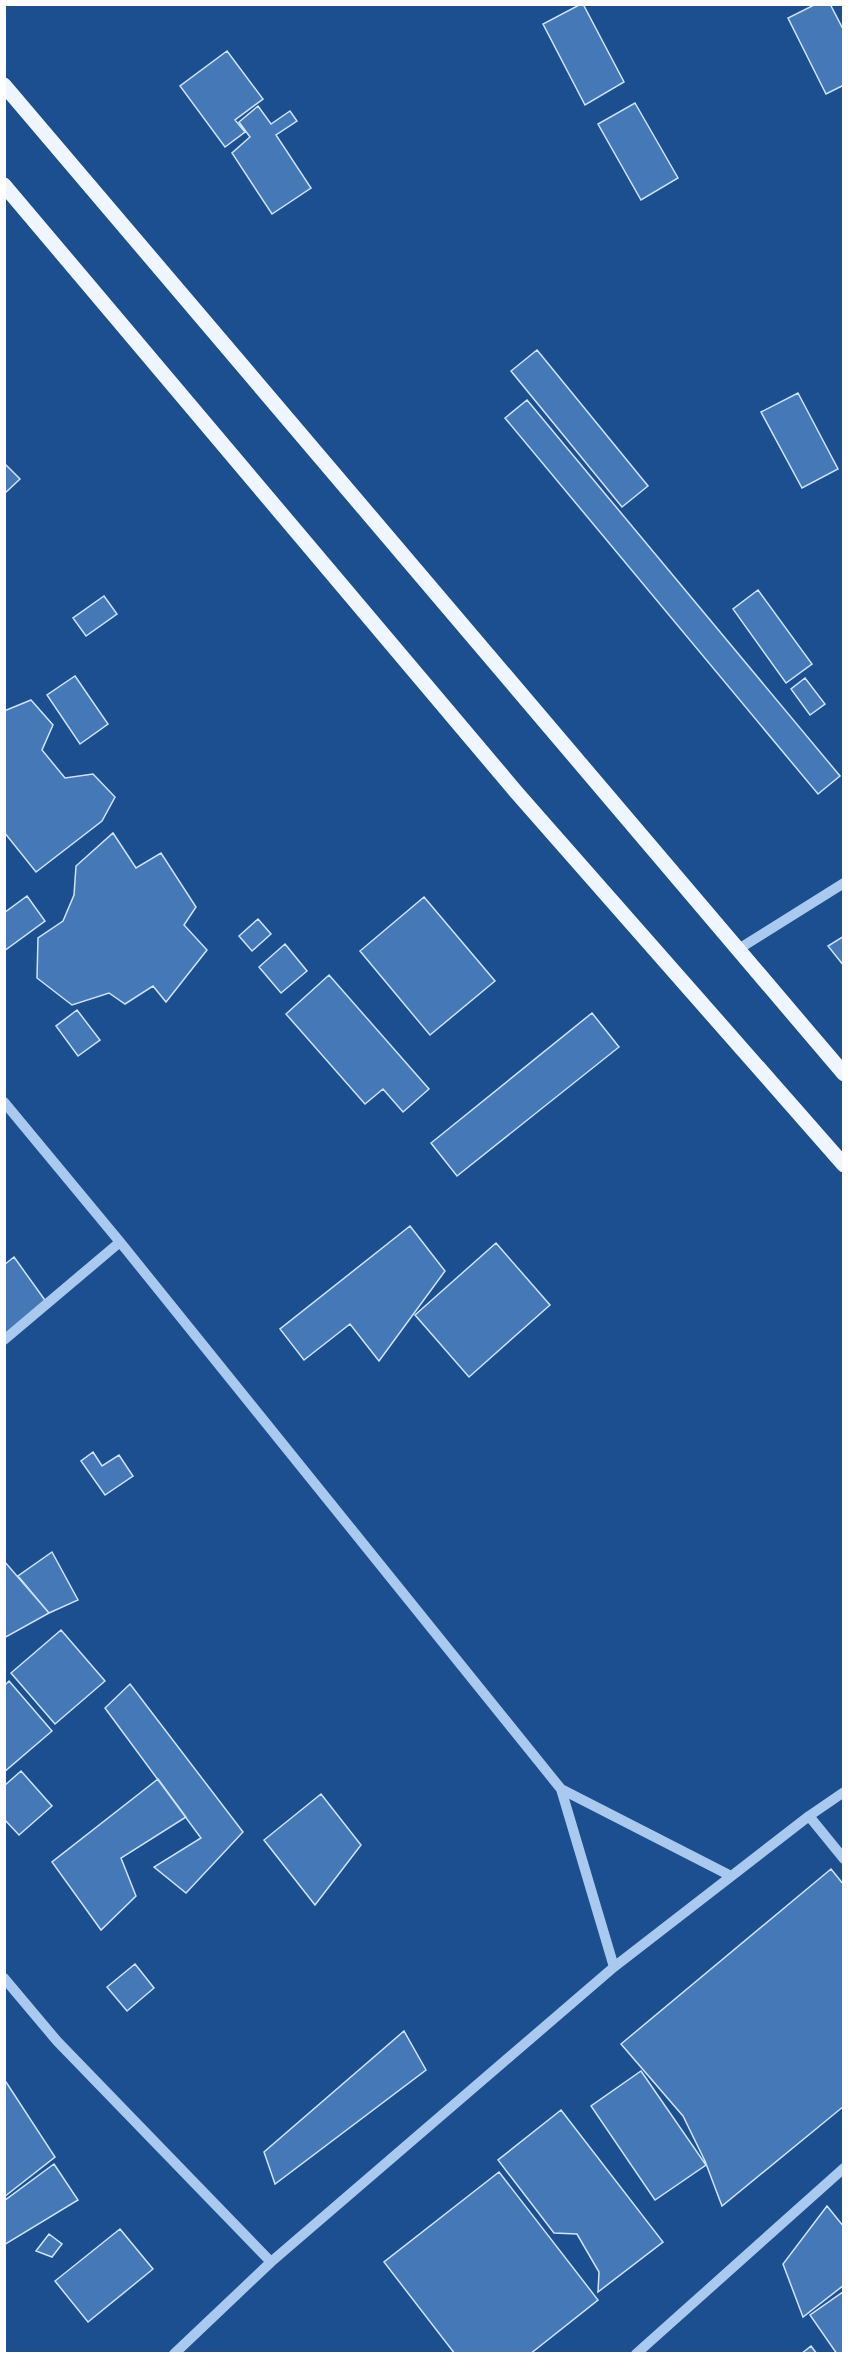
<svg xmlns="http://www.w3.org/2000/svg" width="848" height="2358" viewBox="0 0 848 2358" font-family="'Fira Sans',sans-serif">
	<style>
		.building { fill: #4478b7; stroke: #cfe3fa; stroke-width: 1.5 }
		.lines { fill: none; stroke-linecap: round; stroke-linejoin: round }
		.minor { stroke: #a9c9ee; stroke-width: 10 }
		.major { stroke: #f0f6ff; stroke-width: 15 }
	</style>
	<rect width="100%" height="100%" fill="#1b4f8f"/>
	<path class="building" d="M581,4H583L624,82L585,105L543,24Z
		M816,4H830L844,31V85L826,94L788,18Z
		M227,51L263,99L235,120L245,132L225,147L180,86Z
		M635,103L678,178L641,200L598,124Z
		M258,106L271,124L290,111L297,121L276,135L311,188L272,214L232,153L250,137L239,122Z
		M537,350L648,486L622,507L511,371Z
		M798,393L838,469L802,488L761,412Z
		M527,400L840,776L818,794L505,418Z
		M4,463L20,479L4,494Z
		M758,590L812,664L786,683L733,609Z
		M104,596L117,614L86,636L73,618Z
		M75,676L108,724L80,744L47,695Z
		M805,678L825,704L810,715L791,689Z
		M31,700L53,725L42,750L65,778L93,774L115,797L102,821L36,872L4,832V711Z
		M113,833L136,868L161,853L196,907L184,925L207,950L166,1002L153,986L125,1004L109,993L72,1005L37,978L38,938L63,921L74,895L76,866Z
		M27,896L45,921L4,951V913Z
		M424,897L495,981L430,1035L360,951Z
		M258,919L271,934L252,951L239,936Z
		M844,936V966L828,946Z
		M285,944L307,971L281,993L259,967Z
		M329,975L429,1089L403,1112L383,1089L365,1104L286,1014Z
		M77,1010L100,1040L78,1056L56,1026Z
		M592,1013L619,1047L457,1176L431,1143Z
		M410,1226L445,1271L379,1361L350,1324L304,1360L280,1329Z
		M496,1243L550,1305L469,1377L415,1315Z
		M14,1257L47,1303L4,1340V1265Z
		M93,1452L102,1466L119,1455L133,1476L105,1495L81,1461Z
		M52,1552L78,1600L49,1613L18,1576Z
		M4,1561L49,1613L4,1638Z
		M61,1630L105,1681L55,1724L11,1673Z
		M9,1681L52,1731L4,1772V1686Z
		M130,1684L243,1832L186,1893L154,1867L201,1838L105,1708Z
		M21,1771L52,1806L19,1835L4,1819V1786Z
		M158,1779L186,1817L121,1858L136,1896L101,1930L52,1862Z
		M321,1794L361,1845L315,1905L264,1840Z
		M831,1869L844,1885V2106L722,2206L705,2161L683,2116L621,2044Z
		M135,1964L154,1988L127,2011L107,1987Z
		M404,2031L426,2070L275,2184L264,2152Z
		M641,2071L706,2165L655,2200L591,2106Z
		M6,2082L55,2157L4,2197V2083Z
		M561,2110L663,2242L598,2292L599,2272L577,2234L554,2233L498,2160Z
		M54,2164L78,2200L4,2245V2201Z
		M499,2172L598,2300L530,2354H455L384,2262Z
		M827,2206L844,2227V2285L803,2317L783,2264Z
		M120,2229L153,2269L88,2322L55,2281Z
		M49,2234L62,2244L52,2257L36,2251Z
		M843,2292L844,2354H837L810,2315Z
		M811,2346L817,2354H801Z"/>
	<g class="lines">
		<path class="minor" d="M737,950L844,883
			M4,1102L120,1242L561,1789L614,1967
			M4,1340L120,1242
			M561,1789L731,1876
			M809,1816L844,1859
			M4,1978L57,2041L271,2262
			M174,2354L271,2262L614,1967L809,1816L844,1792
			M636,2354L844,2168"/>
		<path class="major" d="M4,85L844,1074
			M4,185L517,793L844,1165"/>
	</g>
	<rect width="848" height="2358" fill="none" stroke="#ffffff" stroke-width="12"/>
</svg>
